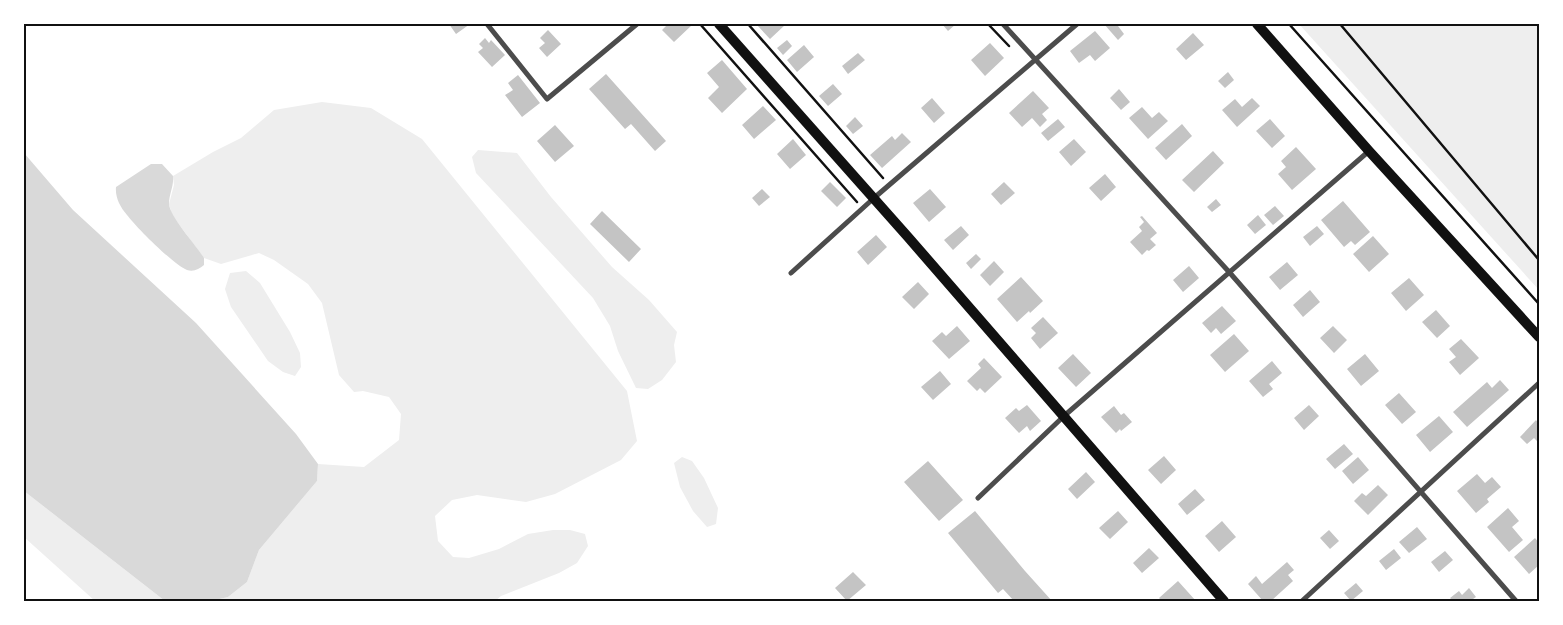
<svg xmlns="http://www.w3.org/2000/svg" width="1563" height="625" viewBox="0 0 1563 625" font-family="'PT Sans Narrow',sans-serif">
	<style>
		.green { fill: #eee }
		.water { fill: #d9d9d9 }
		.building { fill: #c4c4c4 }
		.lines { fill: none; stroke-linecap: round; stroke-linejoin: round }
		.path { stroke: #111; stroke-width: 2.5 }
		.minor { stroke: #4c4c4c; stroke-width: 5 }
		.secondary { stroke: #111; stroke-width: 10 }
		.neatline { fill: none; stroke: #111; stroke-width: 2 }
	</style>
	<rect width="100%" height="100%" fill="#fff"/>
	<path class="green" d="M1299,24H1539V290Z
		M322,102L371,108L422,139L627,391L637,441L621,460L555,494L526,502L477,495L452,500L435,516L438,541L453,557L469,558L499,549L528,534L553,530H570L585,534L588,546L577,563L559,573L501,596L495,601H211L228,597L247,582L259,550L317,481L318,464L364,467L399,440L401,414L389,397L363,391L354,392L339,375L322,303L308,284L274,260L259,253L221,264L204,258L172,215L169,204L174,185L173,176L213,152L241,138L274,110Z
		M478,150L517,153L551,197L612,267L649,300L677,332L674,345L676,362L662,380L648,389L636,388L618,351L610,326L593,298L476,173L472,157Z
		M246,271L260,283L290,332L300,353L301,367L295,376L283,372L268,361L231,307L225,289L230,273Z
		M682,457L692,461L704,478L718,508L716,524L707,527L693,511L680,487L674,463Z
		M24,491L165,601H95L24,537Z"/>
	<path class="water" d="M24,153L73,210L196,323L296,434L318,464L317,481L259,550L247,582L228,597L211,601H165L24,491Z
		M151,164H162L173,176C174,186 169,194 169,204C170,217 196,245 204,258V265C199,269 194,272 187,270C174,265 136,227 127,215C120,207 115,197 116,187Z"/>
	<path class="building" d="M449,24H470L456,34Z
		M668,24H690L692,25L674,42L662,30Z
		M756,24H784L785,25L770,39Z
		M942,24H956L948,31Z
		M1104,24H1121L1118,26L1124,34L1118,40Z
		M548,30L561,44L547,57L539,48L545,43L540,38Z
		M1095,31L1110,48L1095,61L1090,55L1079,63L1070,51Z
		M1193,33L1204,45L1186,60L1176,49Z
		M485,38L489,43L491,40L505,55L492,67L478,52L483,48L479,44Z
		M787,40L792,46L783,55L777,48Z
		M990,43L1004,58L985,76L971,60Z
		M804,45L814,57L797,72L787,60Z
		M858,53L865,60L848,74L842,66Z
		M722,60L747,89L722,113L708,98L719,87L707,73Z
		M1228,72L1234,80L1225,88L1218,81Z
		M606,74L666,141L655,151L631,124L625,129L589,89Z
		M518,75L540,103L522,117L505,95L513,90L508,83Z
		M833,84L842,94L828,106L819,96Z
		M1119,89L1130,102L1121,110L1110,98Z
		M1033,91L1049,108L1042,114L1047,120L1040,127L1032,118L1022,127L1009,113Z
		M932,98L945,113L934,123L921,108Z
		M1252,98L1260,106L1237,127L1222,110L1235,99L1242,107Z
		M763,106L776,120L754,139L742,125Z
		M1142,107L1152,118L1159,112L1168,121L1148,139L1129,118Z
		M855,117L863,126L853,134L846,126Z
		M1058,119L1065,127L1048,141L1041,133Z
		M1270,119L1285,136L1272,148L1256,131Z
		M1182,124L1192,136L1166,160L1155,148Z
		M555,125L574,146L555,162L537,141Z
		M902,133L911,142L882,168L870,155L892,136L895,140Z
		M793,139L806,155L790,169L777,154Z
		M1074,139L1086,152L1071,166L1059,152Z
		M1296,147L1316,169L1292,190L1278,174L1286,167L1281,161Z
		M1213,151L1224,163L1194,192L1182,180Z
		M1105,174L1116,187L1101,201L1089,188Z
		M830,182L846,198L837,207L821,191Z
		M1004,182L1015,193L1001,205L991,194Z
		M762,189L770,197L759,206L752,198Z
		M930,189L946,207L929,222L913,203Z
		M1216,199L1221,205L1212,212L1207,207Z
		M1343,201L1370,232L1355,245L1351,241L1344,247L1321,220Z
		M1275,206L1284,216L1273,225L1264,215Z
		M602,211L641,249L629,262L590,224Z
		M1258,215L1266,225L1255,234L1247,225Z
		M1142,216L1157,233L1150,239L1156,245L1149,251L1147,250L1142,255L1130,242L1142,231L1139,227L1144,222L1140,217Z
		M961,226L969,235L953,250L944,240Z
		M1317,226L1324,234L1310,246L1303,237Z
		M876,235L887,247L868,265L857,252Z
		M1373,236L1389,254L1369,272L1353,254Z
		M976,254L981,259L971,269L966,263Z
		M994,261L1004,272L990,286L980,275Z
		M1287,262L1298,275L1280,290L1269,277Z
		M1189,266L1199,278L1183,292L1173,280Z
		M1021,277L1043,301L1030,313L1029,311L1017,322L997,299Z
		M1409,278L1424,295L1406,311L1391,293Z
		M918,282L929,294L914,309L902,297Z
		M1310,290L1320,302L1303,317L1293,305Z
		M1222,306L1236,321L1221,334L1216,328L1211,333L1202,323Z
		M1436,310L1450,326L1437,338L1422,322Z
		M1043,317L1058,333L1040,349L1031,338L1036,333L1031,328Z
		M957,326L970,341L949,359L932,341L942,332L946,336Z
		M1333,326L1347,340L1334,353L1320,338Z
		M1234,334L1249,351L1225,372L1210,355Z
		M1461,339L1479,358L1460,375L1449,362L1456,357L1449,349Z
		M1073,354L1091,373L1076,387L1058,368Z
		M1365,354L1379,371L1361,386L1347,369Z
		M984,358L1002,377L985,393L980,388L977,391L967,381L981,368L978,364Z
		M1272,361L1282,373L1269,384L1273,389L1263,397L1249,381Z
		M940,371L951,384L933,400L921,387Z
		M1500,380L1509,390L1467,427L1453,412L1487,382L1492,388Z
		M1399,393L1416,412L1402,424L1385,405Z
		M1027,405L1041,421L1030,431L1027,426L1019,433L1005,418L1016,408L1019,411Z
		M1309,405L1319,416L1304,430L1294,418Z
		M1114,406L1121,415L1124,413L1132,422L1121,431L1120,429L1116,433L1101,417Z
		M1439,416L1453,432L1430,452L1416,435Z
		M1536,420L1539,424V443L1534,438L1527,444L1520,437Z
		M1344,444L1353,454L1335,469L1326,459Z
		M1164,456L1176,470L1161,484L1148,470Z
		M1358,457L1369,470L1353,484L1342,471Z
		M928,461L963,500L939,521L904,482Z
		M1086,472L1095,482L1077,499L1068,489Z
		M1477,474L1485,483L1492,477L1501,487L1487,499L1489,502L1476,513L1457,491Z
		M1378,485L1388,495L1368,515L1354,501L1362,493L1366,496Z
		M1195,489L1205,500L1187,515L1178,504Z
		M1508,508L1519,521L1512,527L1523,540L1509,552L1487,527Z
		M975,511L1025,571L1052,601H1014L1003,589L998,593L948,533Z
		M1118,511L1128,522L1110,539L1099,528Z
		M1222,521L1236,537L1219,552L1205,536Z
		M1417,527L1427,539L1409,553L1399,542Z
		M1329,530L1339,541L1330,549L1320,538Z
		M1535,538L1539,543V565L1529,574L1514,557Z
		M1149,548L1159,558L1142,573L1133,563Z
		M1394,549L1401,558L1386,570L1379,561Z
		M1445,551L1453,560L1439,572L1431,562Z
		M1287,562L1294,570L1288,575L1293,581L1271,601H1263L1248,584L1256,576L1262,584Z
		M853,572L866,585L847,601L835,588Z
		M1178,581L1196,601H1162L1159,598Z
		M1356,583L1363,591L1351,601L1344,593Z
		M1469,588L1476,597L1470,601H1453L1450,598L1459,591L1462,595Z"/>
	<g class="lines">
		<path class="path" d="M700,24L857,202
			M748,24L883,178
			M988,24L1009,46
			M1289,24L1539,304
			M1340,24L1539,260"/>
		<path class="minor" d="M487,24L547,99L637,24
			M1003,24L1230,273L1516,601
			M791,273L874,198L1077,24
			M978,498L1064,416L1369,151
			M1302,601L1539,383"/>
		<path class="secondary" d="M719,24L908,237L1224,601
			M1257,24L1369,151L1539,337"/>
	</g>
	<rect width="1563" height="625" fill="none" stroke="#ffffff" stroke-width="50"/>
	<rect x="25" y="25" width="1513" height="575" class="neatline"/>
</svg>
